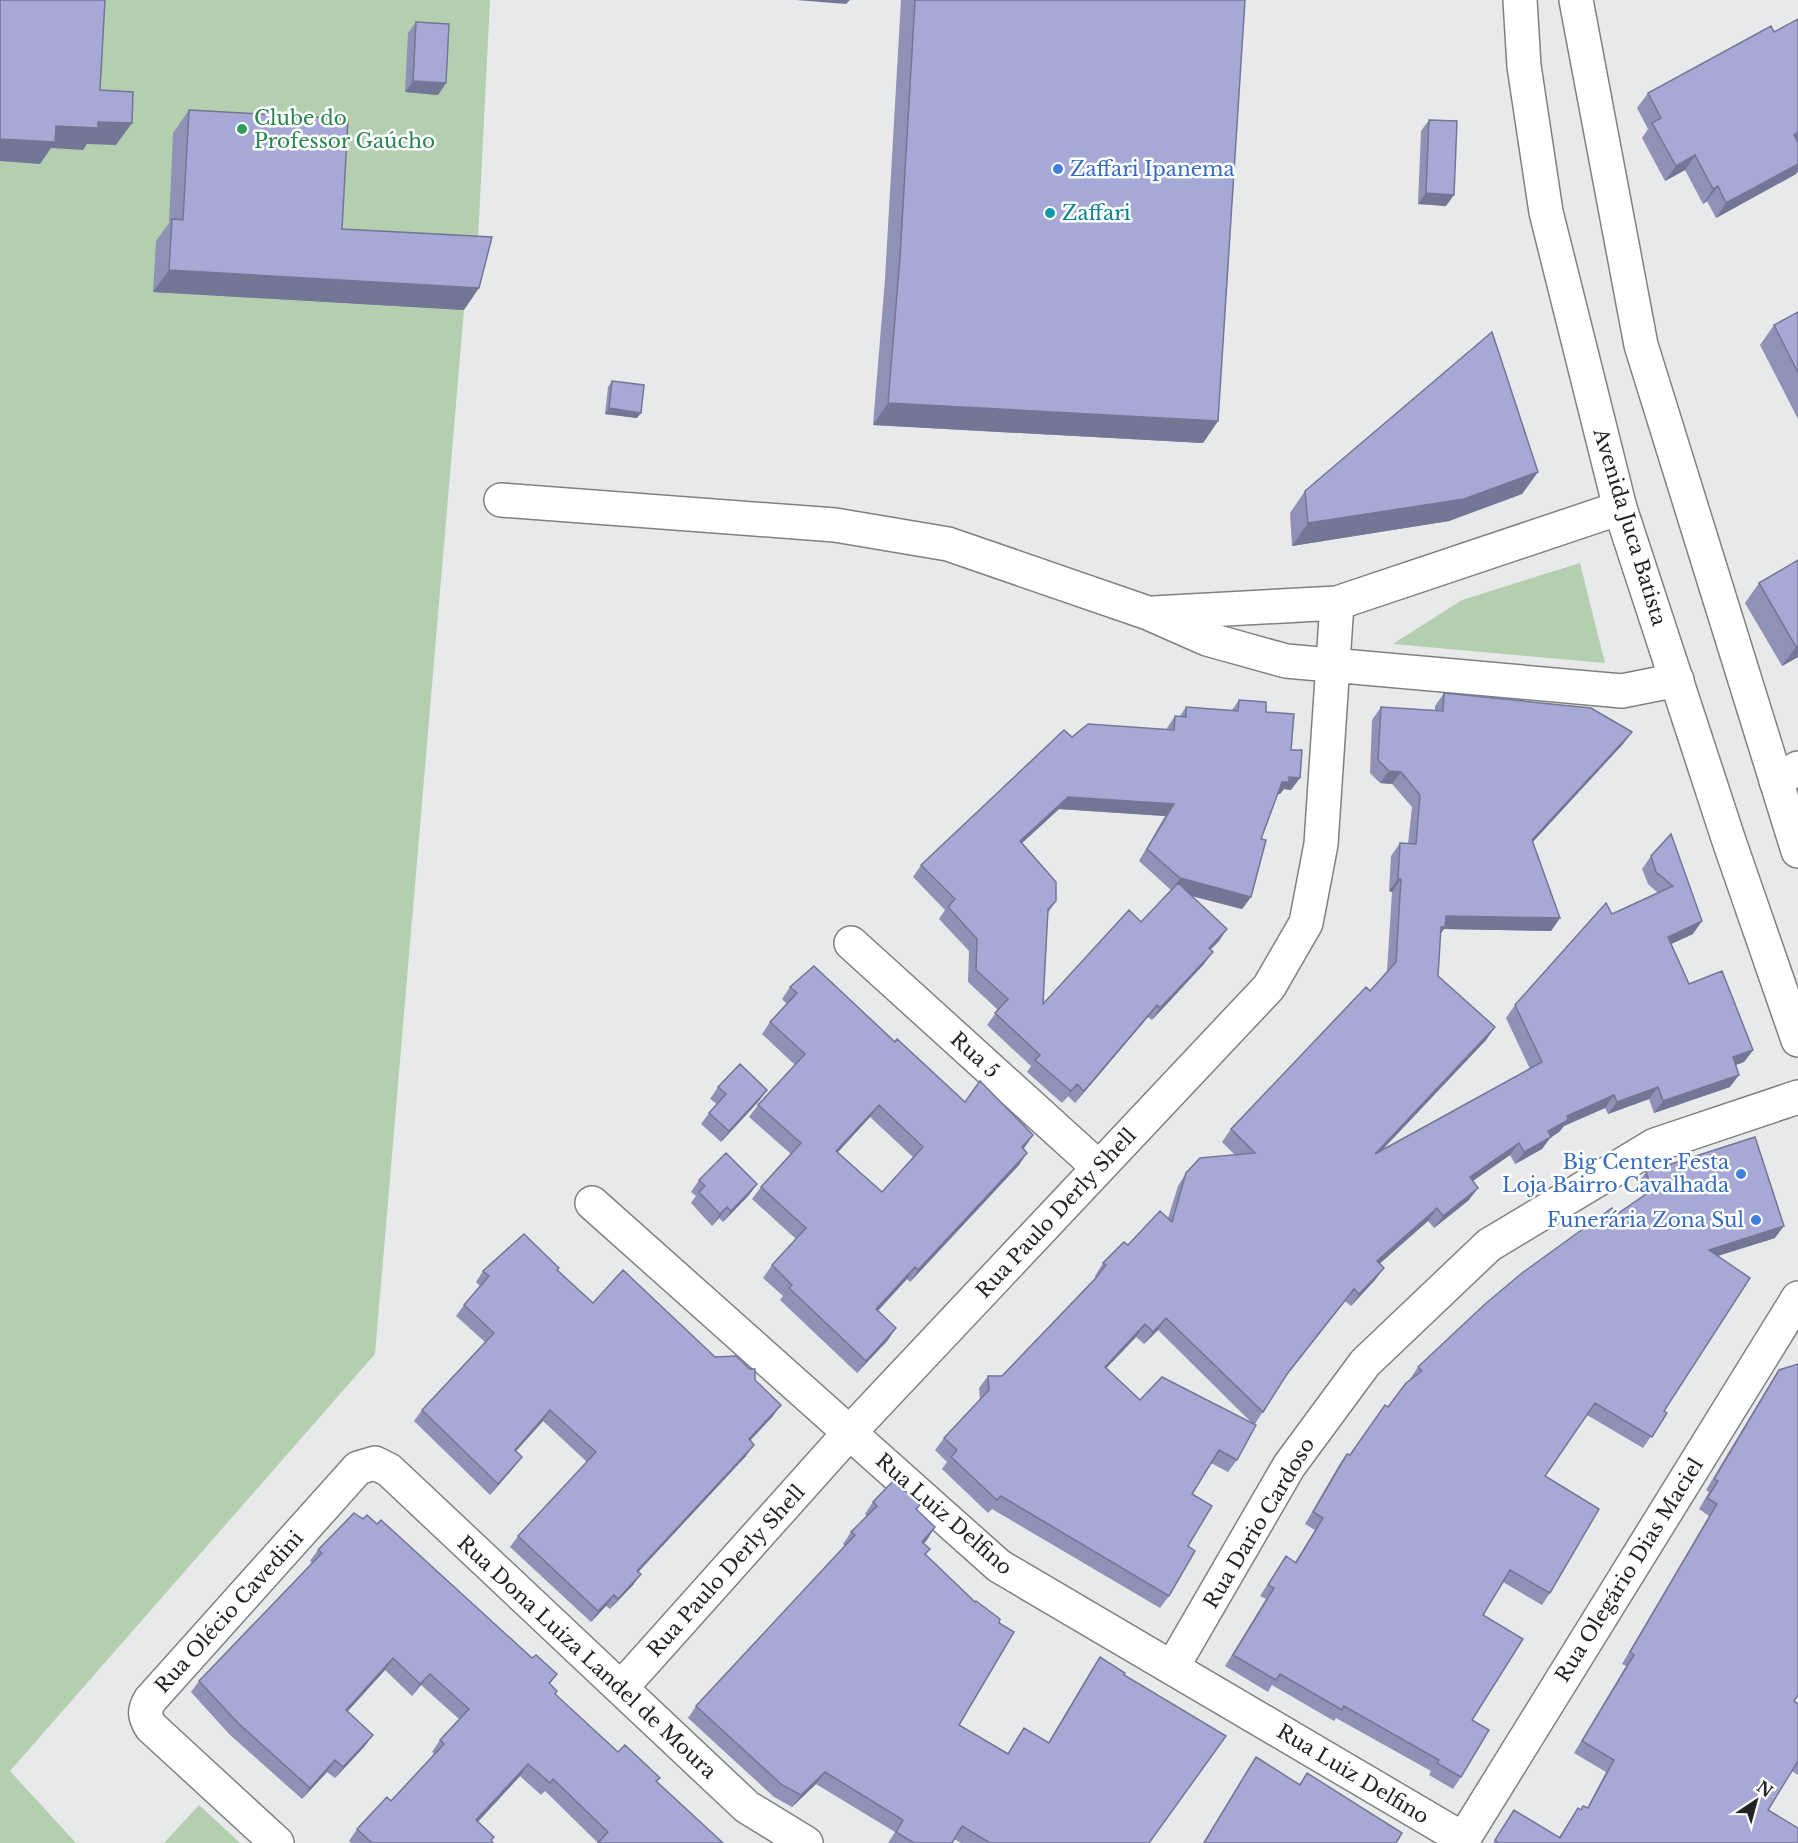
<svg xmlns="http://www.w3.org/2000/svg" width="1798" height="1843" viewBox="0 0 1798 1843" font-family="'Libre Baskerville',serif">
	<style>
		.green { fill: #b3cfaf }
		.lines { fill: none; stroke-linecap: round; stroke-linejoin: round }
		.minor-casing { stroke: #7f8081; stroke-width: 36 }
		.major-casing { stroke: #7f8081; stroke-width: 36 }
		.minor { stroke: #fff; stroke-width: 33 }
		.major { stroke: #fff; stroke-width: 33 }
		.wall { fill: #8f91b7; fill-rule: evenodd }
		.shaded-wall { fill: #747695 }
		.building { fill: #a6a9d5; stroke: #747695; stroke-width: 1.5; fill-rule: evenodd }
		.leisure-dot { fill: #2e9e5b; stroke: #fff; stroke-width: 2 }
		.shop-dot { fill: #3f7fe0; stroke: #fff; stroke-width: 2 }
		.culture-dot { fill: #0f9aa8; stroke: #fff; stroke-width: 2 }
		.labels { text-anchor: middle; stroke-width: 5; stroke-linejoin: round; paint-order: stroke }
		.leisure-label { font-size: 20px; fill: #27864d; stroke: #fff; text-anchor: start }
		.shop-label { font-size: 20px; fill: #366cbe; stroke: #fff; text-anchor: end }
		.culture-label { font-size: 20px; fill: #0d838f; stroke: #fff; text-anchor: start }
		.street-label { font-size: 20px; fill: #232323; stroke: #fff }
	</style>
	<rect width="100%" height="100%" fill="#e8e9ea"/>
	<path class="green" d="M0,0H490L477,259L464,310L375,1354L10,1771L76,1843H0Z
		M1580,563L1605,663L1393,644L1462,600Z
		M199,1805L240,1843H164Z"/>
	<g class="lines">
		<g class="minor-casing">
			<path id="minor" d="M501,500L835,525L948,544L1148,613L1207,639L1286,661L1622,691L1677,680
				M1153,613L1337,603L1620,508
				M1776,781L1798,768
				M851,943L1098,1167
				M592,1203L999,1566L1463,1839
				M1172,1668L1289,1466L1365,1363L1489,1245L1655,1145L1798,1097
				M621,1688L850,1432L1269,987L1306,923L1321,844L1337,603
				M277,1843L151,1727C144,1716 144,1710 150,1700L358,1468L375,1463L389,1470L747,1807L806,1843
				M1461,1843L1798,1298"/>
		</g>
		<g class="major-casing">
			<path id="major" d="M1520,0L1524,66L1546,212L1620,508L1729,841L1798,1040
				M1576,0L1641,345L1798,851"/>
		</g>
		<use href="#minor" class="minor"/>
		<use href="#major" class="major"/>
	</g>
	<path class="wall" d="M901,0H1245L1218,421L1203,443L873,425L885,279Z
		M416,22L446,83L438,95L405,92L408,33Z
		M1648,93L1798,142V171L1796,174L1716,218L1707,201L1703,204L1685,170L1665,181L1642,138L1648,129L1637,108Z
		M189,110L342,229L464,310L153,292L156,241L169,223L173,133Z
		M1429,120L1446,206L1418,204L1421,131Z
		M1798,312V419L1760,345L1774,325Z
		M612,381L637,418L605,414L608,387Z
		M1538,472L1522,494L1449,521L1292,546L1290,513L1305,491Z
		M1798,560V657L1782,666L1745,603L1759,583Z
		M1444,693L1632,732L1623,744L1533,842L1560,918L1551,931L1444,929L1440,934L1438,976L1495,1027L1486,1040L1382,1150L1530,1069L1506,1018L1515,1005L1612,914L1658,893L1648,884L1642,869L1651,856L1671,834L1693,934L1671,944L1689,984L1753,1050L1744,1062L1736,1065L1730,1087L1654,1113L1649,1099L1608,1114L1605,1108L1564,1126L1559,1132L1550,1138L1542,1149L1515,1164L1510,1155L1473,1181L1469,1200L1434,1228L1428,1221L1379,1264L1375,1280L1351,1306L1345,1301L1283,1380L1255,1424L1237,1460L1228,1472L1211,1463L1192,1494L1188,1546L1169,1596L1160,1608L992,1509L988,1513L942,1469L947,1462L935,1450L944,1438L980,1400L979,1388L988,1376H1002L1096,1277L1095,1276L1103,1263L1128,1245L1168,1218L1178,1186L1186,1173L1235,1155L1222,1142L1231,1129L1370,991L1387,971L1392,892L1389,891L1391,856L1400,843L1408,844L1412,807L1392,784L1380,783L1370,773L1372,720L1381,707L1435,711V706ZM1158,1330L1251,1422L1140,1400L1106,1368L1136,1337L1144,1344Z
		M1239,700L1266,712L1291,750V790L1284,789L1280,794H1277L1261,839L1251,897L1242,909L1192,896L1219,941L1210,950L1204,964L1152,1020L1148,1017L1075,1103L1068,1096L1062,1103L1027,1072L1031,1066L987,1025L998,1010L968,982L969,951L939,919L945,910L913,877L921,865L1167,730V728L1175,716H1180L1186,707L1232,710ZM1059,809L1165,816L1139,861L1171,890L1141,922L1043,1004L1048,913L1056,901L1022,843Z
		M790,987L895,1042L965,1102L1033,1135L1023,1149L1019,1165L910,1282L907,1279L878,1311L888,1340L857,1373L780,1300L783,1296L763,1278L772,1265L796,1239L752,1199L761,1187L791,1154L749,1117L758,1105L795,1065L762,1034L770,1022L787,1004L782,999ZM870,1117L913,1157L882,1192L838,1152Z
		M718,1087L767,1090L759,1101L721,1142L701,1124L709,1113L717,1104L710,1099Z
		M1646,1172L1775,1238L1718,1256L1664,1411L1667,1413L1643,1448L1587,1415L1545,1476L1550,1593L1542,1605L1503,1582L1483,1615L1472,1720L1461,1777L1453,1789L1429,1775L1431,1771L1336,1718L1334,1721L1272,1685L1268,1692L1225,1666L1266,1599L1260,1596L1278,1568L1286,1556L1295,1562L1315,1530L1305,1524L1339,1465L1347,1454L1350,1455L1411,1380L1410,1379L1418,1367L1617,1214L1643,1196L1638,1183Z
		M699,1180L757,1184L749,1195L723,1222L719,1218L712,1226L691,1203L696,1196L691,1192Z
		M557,1270L593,1303L715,1357L755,1380L773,1416L750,1441L746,1456L638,1572L633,1585L610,1609L606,1606L591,1622L510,1547L518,1536L587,1462L543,1421L516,1451L514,1467L490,1495L414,1421L422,1410L485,1342L456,1316L464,1305L480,1286L476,1282L483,1271Z
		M1779,1370L1794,1701L1798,1704V1775L1792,1771L1768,1810L1798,1843H1493L1514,1810L1559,1837L1578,1808L1581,1810L1587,1808L1606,1772L1574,1753L1626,1666L1622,1664L1709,1516L1699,1509L1709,1492L1706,1490L1771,1382Z
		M873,1502L920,1505L917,1510L927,1540L924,1543L959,1725L1008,1753L1024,1728L1048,1743L1092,1669L1100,1657L1124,1675L1149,1843H961L954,1839L952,1843H888L895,1832L816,1784L792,1807L774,1797L688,1718L696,1706L845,1546L843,1544L851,1532L867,1516L865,1514Z
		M318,1550L532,1658L557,1674L550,1684L557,1691L555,1694L618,1752L660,1778L657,1782L598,1843L545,1791L541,1795L520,1776L478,1822L494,1837L491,1841L493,1843H351L349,1841L357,1829L391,1801L434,1754L432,1752L440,1740L459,1719L421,1685L412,1696L385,1670L347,1712L373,1735L364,1747L335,1778L327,1772L302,1799L230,1735L191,1692L199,1681L312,1563L310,1561Z
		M1256,1757L1299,1785L1307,1773L1396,1843H1203L1248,1769Z"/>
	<path class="shaded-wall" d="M796,0H850L846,4Z
		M413,81L446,83L438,95L405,92Z
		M98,122L132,123L116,145L87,144L83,150L51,148L40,164L0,161V139L56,126Z
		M1798,132V142L1783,150L1794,135Z
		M1695,155L1685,170L1665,181L1676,166Z
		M1798,164V171L1796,174L1716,218L1726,203Z
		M1718,186L1707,201L1703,204L1713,189Z
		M1426,193L1454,195L1446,206L1418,204Z
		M169,270L479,288L464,310L153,292Z
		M888,403L1218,421L1203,443L873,425Z
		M609,408L641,413L637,418L605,414Z
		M1538,472L1522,494L1449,521L1292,546L1308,523Z
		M1798,646V657L1782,666L1796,647Z
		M1632,732L1623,744L1523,852L1532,840Z
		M1389,771L1401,772L1392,784L1380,783Z
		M1289,777L1300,778L1291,790L1284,789L1280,794H1273L1282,782Z
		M1068,797L1174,804L1165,816L1059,809L1011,853L1020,841Z
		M1180,878L1251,897L1242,909L1172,891Z
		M1398,879H1401L1392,892L1389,891Z
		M1446,916L1560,918L1551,931L1444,929L1436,940Z
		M1702,921L1693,934L1660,949L1668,937Z
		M1227,929L1219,941L1200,960L1209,948Z
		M1213,952L1204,964L1152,1020L1160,1008Z
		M1157,1005L1148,1017L1075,1103L1084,1091Z
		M1495,1027L1486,1040L1367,1166L1375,1154Z
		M1753,1050L1744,1062L1724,1069L1733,1057Z
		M1739,1075L1730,1087L1654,1113L1663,1101Z
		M1077,1084L1068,1096L1062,1103L1071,1091Z
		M1658,1087L1649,1099L1608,1114L1617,1102Z
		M767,1090L759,1101L721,1142L729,1131Z
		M1614,1095L1605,1108L1564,1126L1559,1132L1550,1138L1542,1149L1515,1164L1524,1152L1567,1116Z
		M879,1105L870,1117L828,1163L836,1151Z
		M1033,1135L1025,1147L1013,1160L1022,1147Z
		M1519,1143L1510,1155L1461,1189L1470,1177Z
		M1027,1153L1019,1165L910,1282L918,1270Z
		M757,1184L749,1195L723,1222L731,1211Z
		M1478,1188L1469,1200L1434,1228L1443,1216Z
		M727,1207L719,1218L712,1226L720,1214Z
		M1437,1208L1428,1221L1368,1274L1377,1261Z
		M1784,1226L1775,1238L1701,1261L1709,1250Z
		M915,1267L907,1279L868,1321L876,1309Z
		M1384,1268L1375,1280L1351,1306L1359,1294Z
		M1354,1289L1345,1301L1278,1386L1287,1374Z
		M1166,1318L1158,1330L1144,1344L1153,1332Z
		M1145,1324L1136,1337L1096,1379L1105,1367Z
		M896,1328L888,1340L857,1373L866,1361Z
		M781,1405L773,1416L741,1450L749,1439Z
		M550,1410L543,1421L507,1461L515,1450Z
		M754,1445L746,1456L629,1582L637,1571Z
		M522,1457L514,1467L490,1495L498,1484Z
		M935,1527L927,1540L914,1554L922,1542Z
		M641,1574L633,1585L610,1609L618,1599Z
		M614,1595L606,1606L591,1622L598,1611Z
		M393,1658L385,1670L338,1722L346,1710Z
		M430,1674L412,1696L420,1684Z
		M373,1735L364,1747L335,1778L343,1767Z
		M335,1760L327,1772L302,1799L310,1788Z
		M528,1764L520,1776L468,1832L476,1820Z
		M825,1772L816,1784L792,1807L801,1795Z"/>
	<path class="building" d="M0,0H105L100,90L133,92L132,123L98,122V128L56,126L55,142L0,139Z
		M915,0H1245L1218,421L888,403L900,257Z
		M1798,19V132L1794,135L1798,143V164L1726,203L1718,186L1713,189L1695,155L1676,166L1652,123L1661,118L1648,93L1771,26L1774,32Z
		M416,22L449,24L446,83L413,81Z
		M189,110L348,119L342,229L492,237L479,288L169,270L172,219L183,220Z
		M1429,120L1457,121L1454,195L1426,193Z
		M1798,312V373L1774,325Z
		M1492,332L1538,472L1464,499L1308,523L1305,491Z
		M612,381L644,385L641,413L609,408Z
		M1798,560V646L1796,647L1759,583Z
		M1444,693L1591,708L1632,732L1532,840L1560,918L1446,916L1445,927H1441L1438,976L1495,1027L1375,1154L1542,1062L1515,1005L1606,903L1612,914L1673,886L1656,872L1651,856L1671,834L1702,921L1668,937L1689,984L1722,971L1753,1050L1733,1057L1739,1075L1663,1101L1658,1087L1617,1102L1614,1095L1567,1116L1568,1120L1548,1131L1551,1137L1524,1152L1519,1143L1470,1177L1478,1188L1443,1216L1437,1208L1377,1261L1384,1268L1359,1294L1354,1289L1287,1374L1263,1412L1166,1318L1153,1332L1145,1324L1105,1367L1140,1400L1162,1377L1256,1425L1237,1460L1219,1450L1192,1494L1212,1506L1188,1546L1195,1551L1169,1596L1001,1496L997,1500L951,1457L957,1450L944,1438L989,1390L988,1376H1002L1095,1279L1106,1265L1103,1263L1124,1242L1128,1245L1160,1211L1172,1222L1186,1173L1200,1158L1255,1153L1231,1129L1366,987L1370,991L1396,962L1401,879H1398L1400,843L1416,844L1420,795L1401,772L1389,771L1378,760L1381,707L1443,711Z
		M1239,700L1266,702V712L1294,714L1291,750H1302L1300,778L1289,777V782H1282L1261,839L1266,840L1251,897L1180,878L1147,849L1174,804L1068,797L1020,841L1056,882V901L1048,909L1043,1004L1129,910L1141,922L1178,883L1227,929L1209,948L1213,952L1160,1008L1157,1005L1084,1091L1077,1084L1071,1091L1035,1060L1040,1055L995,1013L1008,999L976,970L977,939L948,907L955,899L921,865L1064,730L1072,737L1088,724L1174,730L1175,716L1186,717V707L1238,711Z
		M814,966L895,1042L897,1039L965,1102L980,1081L1033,1135L1022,1147L1027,1153L918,1270L915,1267L876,1309L896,1328L866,1361L789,1288L792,1285L772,1265L806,1228L761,1187L801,1143L758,1105L805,1054L770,1022L797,993L790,987ZM879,1105L923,1147L882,1192L836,1151Z
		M740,1064L767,1090L729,1131L709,1113L726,1094L718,1087Z
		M1755,1137L1784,1226L1709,1250L1750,1278L1664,1411L1667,1413L1652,1437L1595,1403L1545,1476L1599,1509L1550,1593L1510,1570L1483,1615L1523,1639L1472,1720L1489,1730L1461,1777L1437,1763L1439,1760L1344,1706L1342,1710L1280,1674L1276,1680L1233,1655L1274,1588L1268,1585L1286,1556L1296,1563L1323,1518L1313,1512L1347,1454L1350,1455L1385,1405L1388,1407L1406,1383L1422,1371L1418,1367L1484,1305L1522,1273L1612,1208L1617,1214L1652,1190L1646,1172Z
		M726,1153L757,1184L731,1211L727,1207L720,1214L699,1192L705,1186L699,1180Z
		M524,1234L559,1268L557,1270L593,1303L623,1270L715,1357L736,1356L750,1369H755V1380L781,1405L749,1439L754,1445L637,1571L641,1574L618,1599L614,1595L598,1611L518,1536L596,1452L550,1410L515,1450L522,1457L498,1484L422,1410L494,1333L464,1305L489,1276L483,1271Z
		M1798,1364V1695L1794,1701L1798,1704V1761L1768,1810L1798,1828V1843H1499L1495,1840L1514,1810L1560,1838L1578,1808L1581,1810L1583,1806L1588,1808L1614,1760L1582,1741L1634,1655L1630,1652L1717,1504L1707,1498L1718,1481L1714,1479L1779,1370Z
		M894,1480L920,1505L916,1509L935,1527L922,1542L930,1549L925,1554L975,1602L976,1601L1000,1619L999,1623L1014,1632L959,1725L1008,1754L1024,1728L1049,1743L1100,1657L1125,1673L1124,1675L1226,1736L1149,1843H990L962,1826L952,1843H914L896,1832L903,1820L825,1772L801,1795L782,1785L696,1706L855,1535L851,1532L877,1506L873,1502Z
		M354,1513L363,1519L367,1515L377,1524L381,1520L532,1658L536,1655L557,1674L549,1683L557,1691L555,1694L618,1752L625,1745L660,1778L656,1781L723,1843H598L608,1832L553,1779L550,1783L528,1764L476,1820L494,1837L491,1840L493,1843H372L357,1829L387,1797L391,1801L444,1744L440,1740L469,1709L430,1674L420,1684L393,1658L346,1710L373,1735L343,1767L335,1760L310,1788L238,1723L199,1681L322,1553L318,1550Z
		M1256,1757L1300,1785L1307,1773L1402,1833L1396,1843H1204Z"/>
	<circle class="leisure-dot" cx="242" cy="129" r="6"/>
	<g class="shop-dot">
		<circle cx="1058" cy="169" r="6"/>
		<circle cx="1741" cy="1174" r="6"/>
		<circle cx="1756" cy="1220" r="6"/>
	</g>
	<circle class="culture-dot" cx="1050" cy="213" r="6"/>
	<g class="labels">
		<g class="leisure-label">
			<text x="254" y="125">Clube do<tspan x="254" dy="23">Professor Gaúcho</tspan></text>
		</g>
		<g class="shop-label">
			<text x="1070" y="176" text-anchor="start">Zaffari Ipanema</text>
			<text x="1729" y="1169">Big Center Festa<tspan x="1729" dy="23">Loja Bairro Cavalhada</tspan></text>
			<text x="1744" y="1227">Funerária Zona Sul</text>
		</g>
		<g class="culture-label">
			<text x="1062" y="220">Zaffari</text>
		</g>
		<g class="street-label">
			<text transform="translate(1630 527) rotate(73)" y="7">Avenida Juca Batista</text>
			<text transform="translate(975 1055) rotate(42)" y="7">Rua 5</text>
			<text transform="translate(1056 1213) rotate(-47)" y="7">Rua Paulo Derly Shell</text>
			<text transform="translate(944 1514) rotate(41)" y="7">Rua Luiz Delfino</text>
			<text transform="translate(1259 1523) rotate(-59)" y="7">Rua Dario Cardoso</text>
			<text transform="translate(1629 1570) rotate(-58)" y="7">Rua Olegário Dias Maciel</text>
			<text transform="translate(726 1571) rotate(-48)" y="7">Rua Paulo Derly Shell</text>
			<text transform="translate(229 1612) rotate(-48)" y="7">Rua Olécio Cavedini</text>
			<text transform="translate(587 1657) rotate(43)" y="7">Rua Dona Luiza Landel de Moura</text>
			<text transform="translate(1353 1774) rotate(31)" y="7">Rua Luiz Delfino</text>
		</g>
	</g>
	<g transform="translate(1756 1801) rotate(36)" stroke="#ffffff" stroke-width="4.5" paint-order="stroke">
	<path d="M0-4.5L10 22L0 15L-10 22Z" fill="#232323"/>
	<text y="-9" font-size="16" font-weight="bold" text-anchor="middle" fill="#232323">N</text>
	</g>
</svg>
